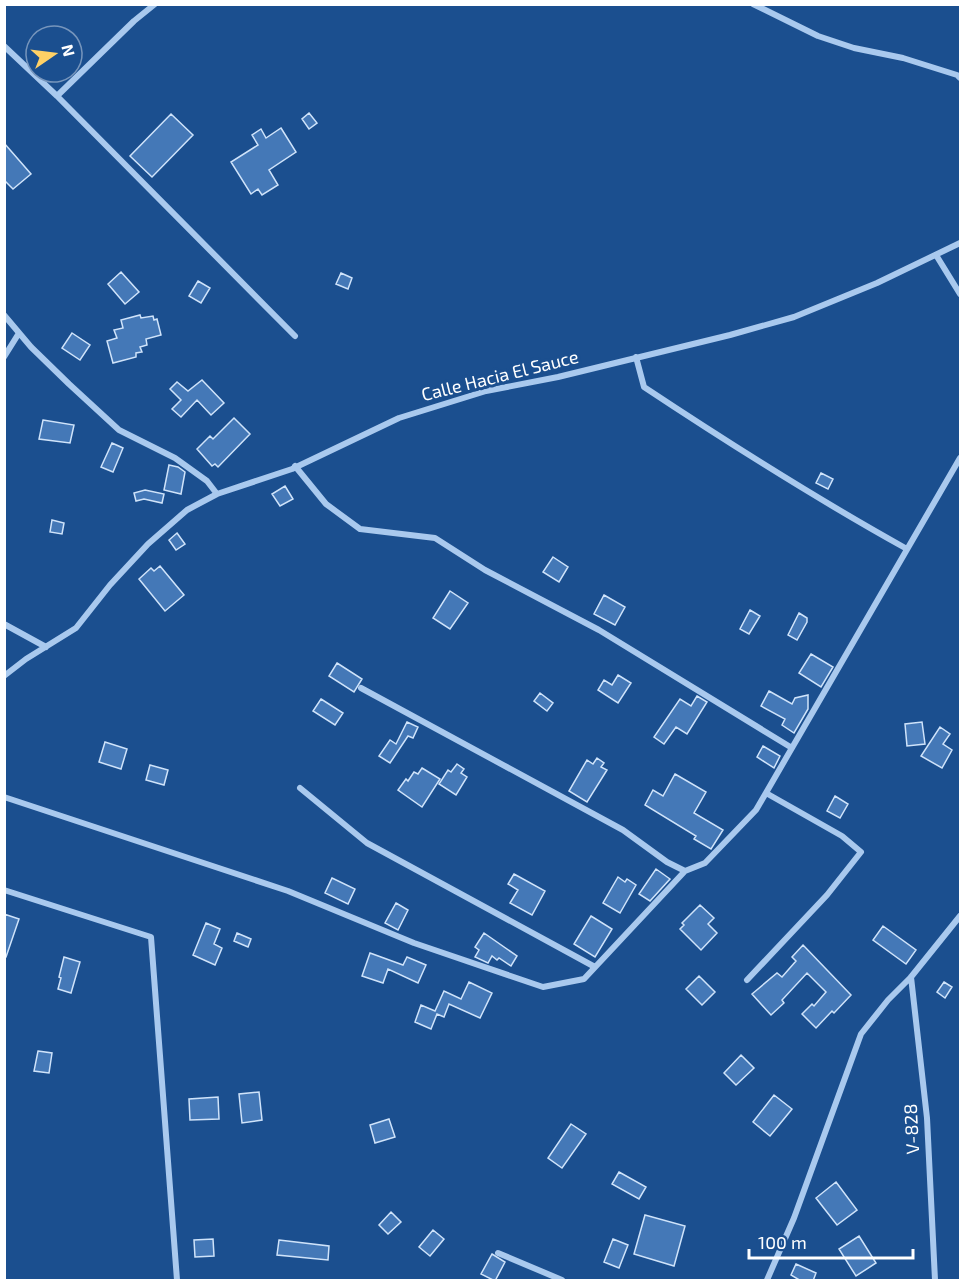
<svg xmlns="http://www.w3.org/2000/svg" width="965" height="1285" viewBox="0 0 965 1285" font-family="'Exo 2',sans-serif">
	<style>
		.building { fill: #4478b7; stroke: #cfe3fa; stroke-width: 1.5 }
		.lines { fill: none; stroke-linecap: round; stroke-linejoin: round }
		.street { stroke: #a9c9ee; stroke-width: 6 }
		.labels { text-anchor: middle; stroke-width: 6; stroke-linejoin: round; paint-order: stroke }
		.street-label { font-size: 18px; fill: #fff; stroke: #1b4f8f }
	</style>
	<rect width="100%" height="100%" fill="#1b4f8f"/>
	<path class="building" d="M309,113L317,123L309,129L302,119Z
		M171,114L193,135L152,177L130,156Z
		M281,128L296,152L269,170L278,185L262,195L258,189L251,194L231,162L258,145L252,135L261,129L266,138Z
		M4,143L31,174L13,189L4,180Z
		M121,272L139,292L125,304L108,284Z
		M341,273L352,278L348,289L336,284Z
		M198,281L210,288L201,303L189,296Z
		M140,315L141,318L153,316L154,320L157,319L161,335L146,339L147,345L140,347L142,352L136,353V357L113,363L107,341L117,338L114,330L123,328L121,320Z
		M72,333L90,345L80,360L62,348Z
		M202,380L224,403L211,415L197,400L181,417L172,409L181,400L170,389L177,382L188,391Z
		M234,418L250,434L218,467L215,464L212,466L197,449L210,436L213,439Z
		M43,420L74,425L70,443L39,439Z
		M112,443L123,448L113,472L101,467Z
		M169,465L178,467L185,472L181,494L164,490Z
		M821,473L833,479L828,489L816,483Z
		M285,486L293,499L280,506L272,494Z
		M145,490L164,494L162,503L144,499L136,501L134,493Z
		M52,520L64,523L62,534L50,532Z
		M177,533L185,544L176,550L169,540Z
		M553,557L568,567L559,582L543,572Z
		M160,566L184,595L165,611L139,579L151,568L154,571Z
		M450,591L468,603L450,629L433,618Z
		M604,595L625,607L615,625L594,614Z
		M750,610L760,616L749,634L740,629Z
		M799,613L807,618V622L797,640L788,635Z
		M811,654L833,667L821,687L799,673Z
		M337,663L362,679L354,692L329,676Z
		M618,675L631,683L618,703L598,690L604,680L612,685Z
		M769,691L792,704L795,698L808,695V709L794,733L782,725L785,719L761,706Z
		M540,693L553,703L547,711L534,701Z
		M697,696L707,702L687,734L676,727L664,744L654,737L680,699L691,706Z
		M321,699L343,713L335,725L313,711Z
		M407,722L418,727L413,738L408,736L390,763L379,756L390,740L396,744Z
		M922,722L925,744L907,746L905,724Z
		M940,727L950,734L943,744L952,750L942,768L921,756Z
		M105,742L127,749L121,769L99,762Z
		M763,746L780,756L774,768L757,757Z
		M597,758L604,763L601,767L607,770L587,802L569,791L587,760L593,764Z
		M457,764L464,769L461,773L467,777L456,795L439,784L448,770L451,772Z
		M150,765L168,770L164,785L146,780Z
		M422,768L440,779L422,807L398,790L406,779L408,781L414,772L418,774Z
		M675,774L706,792L694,813L723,830L711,849L694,839L696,836L645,805L653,790L663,796Z
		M835,796L848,804L840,818L827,811Z
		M656,869L670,879L650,901L639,894Z
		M514,874L545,891L532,915L510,903L518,890L508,884Z
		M618,877L625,882L627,879L636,885L620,913L603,903Z
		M332,878L355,889L348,904L325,893Z
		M396,903L408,910L398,930L385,923Z
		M700,905L714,918L708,924L717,933L701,950L680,929L684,925L682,923Z
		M4,914L19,919L6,957H4Z
		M591,916L612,929L595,957L574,944Z
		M206,923L220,929L214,944L222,948L215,965L193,955Z
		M883,926L916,950L906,964L873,940Z
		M237,933L251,939L248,947L234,941Z
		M484,933L517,956L511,966L499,958L497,960L492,956L488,963L475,957L479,950L475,947Z
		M803,945L851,995L834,1013L832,1011L816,1028L802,1014L812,1004L814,1006L826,992L807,973L782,1000L784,1003L771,1015L752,994L777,973L782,977L796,961L792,957Z
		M370,953L403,965L407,957L426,965L418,983L388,969L383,983L362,976Z
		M64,957L80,962L71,993L58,989L61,978L59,977Z
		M699,976L715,992L702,1005L686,989Z
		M469,982L492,993L480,1018L449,1004L444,1017L437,1014L431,1029L415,1022L421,1005L435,1011L444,991L461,999Z
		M944,982L952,987L945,998L937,992Z
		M38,1051L52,1053L49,1073L34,1071Z
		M741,1055L754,1068L736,1085L724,1073Z
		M259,1092L262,1120L242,1123L239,1094Z
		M774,1095L792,1109L770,1136L753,1122Z
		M218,1097L219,1119L190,1120L189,1099Z
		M389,1119L395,1137L375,1143L370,1125Z
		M571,1124L586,1134L562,1168L548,1158Z
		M619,1172L646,1187L639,1199L612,1184Z
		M836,1182L857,1210L837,1225L816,1198Z
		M391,1212L401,1222L388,1234L379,1225Z
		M645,1215L685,1226L674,1266L634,1254Z
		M433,1230L444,1239L430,1256L419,1247Z
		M859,1236L876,1263L856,1276L839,1249Z
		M213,1239L214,1256L195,1257L194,1240Z
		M613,1239L628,1245L619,1268L604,1262Z
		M279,1240L329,1246L328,1260L277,1255Z
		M492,1254L505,1262L495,1281L481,1274Z
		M796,1264L816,1273L813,1281H801L791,1275Z"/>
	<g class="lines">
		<path class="street" d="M753,4L818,36L854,48L903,58L957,75L960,78
			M4,46L57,96L295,336
			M57,96L134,21L155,4
			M936,255L960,294
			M4,315L31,347L69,384L119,430L175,458L207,481L217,494
			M4,357L19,333
			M636,357L644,387C730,444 817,499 907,549
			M295,466L326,504L360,529L435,538L485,570L599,630L792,748
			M4,624L46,647
			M4,676L26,659L76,628L110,585L148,544L187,510L217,494L292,469L399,418L486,391L558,377L730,335L794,317L877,283L960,243
			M361,688L623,830L667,862L685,871L705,863L756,810L960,458
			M300,788L367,843L595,967
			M4,797L288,891L414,943L543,987L584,979L685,871
			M4,890L151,937L177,1280
			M911,977L927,1118L935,1280
			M747,980L827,895L861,852L842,836L766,793
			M498,1253L562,1280
			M767,1280L794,1218L861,1034L888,1000L911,977L960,916"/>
	</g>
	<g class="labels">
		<g class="street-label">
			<text transform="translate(500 376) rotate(-14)" y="6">Calle Hacia El Sauce</text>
			<text transform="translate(912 1129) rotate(-93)" y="6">V-828</text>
		</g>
	</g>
	<rect width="965" height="1285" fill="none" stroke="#ffffff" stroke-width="12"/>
	<g transform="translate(54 54) rotate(76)"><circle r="28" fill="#1b4f8f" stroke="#7695bc" stroke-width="1.5"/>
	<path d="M0-4.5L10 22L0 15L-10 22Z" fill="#ffd166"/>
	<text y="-9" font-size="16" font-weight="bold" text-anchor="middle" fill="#ffffff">N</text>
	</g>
	<path d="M749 1249v9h164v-9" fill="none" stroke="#ffffff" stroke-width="3"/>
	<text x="758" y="1249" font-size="18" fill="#ffffff" stroke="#1b4f8f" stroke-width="4.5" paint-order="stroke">100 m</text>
</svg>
